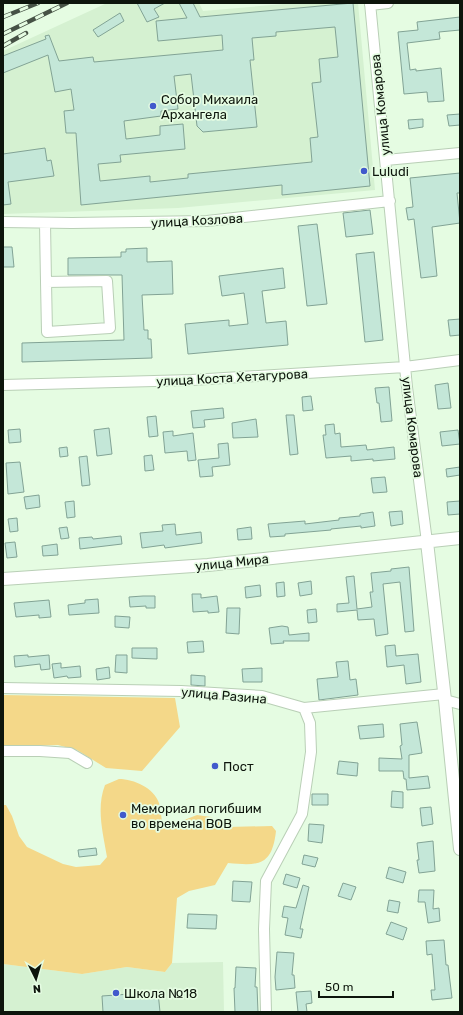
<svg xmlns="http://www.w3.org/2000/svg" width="463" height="1015" viewBox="0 0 463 1015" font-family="Rubik,sans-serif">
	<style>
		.built { fill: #d5f1d1 }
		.green { fill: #f4d889 }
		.building { fill: #c4e7d8; stroke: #82a395; fill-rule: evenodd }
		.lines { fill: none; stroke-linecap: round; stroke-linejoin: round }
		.minor-casing { stroke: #b9cfb6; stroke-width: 12 }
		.major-casing { stroke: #b9cfb6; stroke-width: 14 }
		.minor { stroke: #fff; stroke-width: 10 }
		.major { stroke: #fff; stroke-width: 12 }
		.rail-casing { stroke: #465245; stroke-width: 4.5 }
		.rail { stroke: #e5fce2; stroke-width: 3; stroke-dasharray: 9; stroke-linecap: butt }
		.poi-dot { fill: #4159cc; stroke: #e5fce2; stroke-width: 1.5 }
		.labels { text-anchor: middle; stroke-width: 3.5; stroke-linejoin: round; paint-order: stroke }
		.poi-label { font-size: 13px; fill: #0d150c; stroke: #e5fce2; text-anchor: start }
		.street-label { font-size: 13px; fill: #0d150c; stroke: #e5fce2 }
	</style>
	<rect width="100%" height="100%" fill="#e5fce2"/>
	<path class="built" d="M107,3H199L203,11L295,3H358L375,190L178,208L3,214V51Z
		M223,962L224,1012H3V964L82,974L127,967L165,972L172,963Z"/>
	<path class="green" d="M3,695L175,698L180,727L142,771L106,768L77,750L58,745L3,747Z
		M119,779C134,779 154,788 159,803C161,809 161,816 162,822H179L197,815L211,817L228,827L272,826L276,831C272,866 259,866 228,863L215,885L189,891L177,898L172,963L165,972L127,967L82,974L3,964V805H6L12,816L19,836L27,847L63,864L76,867L100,865L107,857C103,833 96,808 105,785Z"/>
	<path class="building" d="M137,3H165L154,9L159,17L147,22Z
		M179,3H193L200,17L353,3L370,186L282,195V185L81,205L76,133H66L64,111L74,110L71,89L55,92L48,55L3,73V56L46,39L45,36L49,35L59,61L93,57L94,62L223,50L222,35L158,41L156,21L187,18ZM335,27L338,57L319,59L321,82L312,83L318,137L310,138L312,162L188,174V178L150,182V176L100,181L98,164L121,162L120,155L185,149L183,124L160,126V135L126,139L124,121L161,116V111L178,109L174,76L191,74L197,126L203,132L257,127L250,60H254L252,38L276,36V32Z
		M120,13L124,21L98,37L93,30Z
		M460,17V30L439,32L440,39L407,43L410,70L416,69V71L441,68L444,101L428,102L427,92L404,94L398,32L418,30L417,22Z
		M460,114V125L449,126L447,115Z
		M423,119V127L409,129L408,120Z
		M45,148L47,161L51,160L54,176L8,182L11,204L3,205V154Z
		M460,173V193H457L460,223L432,227L437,276L421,278L414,219L408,220L406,208L413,207L410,178Z
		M370,210L373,234L346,237L343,213Z
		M317,224L327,304L307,306L298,226Z
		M3,247H12L14,267H3Z
		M147,248V262L172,261L173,294L142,295L144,330H148V339H151L152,358L22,362V343L124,340L122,275H68V258L121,257V252H126V249Z
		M374,252L383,340L365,342L356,254Z
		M283,268L285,288L262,291L266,323L286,321L288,345L188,354L185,324L229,320V326L248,324L244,293L222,296L219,276Z
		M460,319V335L450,336L448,320Z
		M448,383L451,408L438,409L435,385Z
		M389,387L392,421L381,422L379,403H377L375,388Z
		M311,396L313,410L303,411L302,397Z
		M223,408L224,418L204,420L205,427L193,428L191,411Z
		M286,415H294L298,454L290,455Z
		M156,416L158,436L149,437L147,417Z
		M256,419L258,437L233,438L232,423Z
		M334,424L335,434L340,433L341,447L366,445L367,450L394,447L395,459L373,461V459L351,461V456L326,458L323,435H326L325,425Z
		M109,428L112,454L97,456L94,430Z
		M20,429L21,442L9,443L8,430Z
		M458,430L460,444L442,446L440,432Z
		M173,431V436L193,433L196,460L188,461L187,451L165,453L163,432Z
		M228,443L230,465L212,467L213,476L200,477L198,460L219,458L218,444Z
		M67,447L68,456L60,457L59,448Z
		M152,455L154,470L145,471L144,456Z
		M87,456L90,485L82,486L79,457Z
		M20,462L24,492L8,494L6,463Z
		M460,467V475L447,477L446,469Z
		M385,477L387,492L373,493L371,478Z
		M39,495L40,507L26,509L24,497Z
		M74,501L75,517L67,518L65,502Z
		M460,501V514L448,515L447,502Z
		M402,511L403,524L391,526L389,512Z
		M373,512L375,526L361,528V526L331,529V530L285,534V536L270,537L268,524L305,521V524L339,520V518L360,516V514Z
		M17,518L18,531L10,532L8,519Z
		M175,524L176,535L201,532L202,543L165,548L164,545L142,548L140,533L163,531L162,525Z
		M67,527L69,538L61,539L59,528Z
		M251,527L252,539L238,540L237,529Z
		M121,536L122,544L80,549L79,538L92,537L93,539Z
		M15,542L17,557L7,558L5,543Z
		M57,544L58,555L43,556L42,546Z
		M409,567L414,631L405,632L400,582L383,584L388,634L376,636L374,619L358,620L357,610L337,612V604L349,603L346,577L354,576L357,609L372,607L370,592H373L371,573L391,571V569Z
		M311,581L312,594L300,596L298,583Z
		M284,582L285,596L277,597L276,583Z
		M260,585L261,596L246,598L245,587Z
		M192,594H201V598L217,596L219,612L208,613V611L193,612Z
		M143,596H155V608H146V606L130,607L129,597Z
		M98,599L99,613L69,615L68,605L85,603V600Z
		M49,600L51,617L39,618V615L16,617L14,603Z
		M227,608H240L239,634L226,633Z
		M316,609L317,622L308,623L307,610Z
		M115,616L130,617L129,628L115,627Z
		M282,626L288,627L289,635L309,633V641H283L284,643L271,644L269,628Z
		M203,641L204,652L188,653L187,642Z
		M395,645L396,656L418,654L421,682L406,684L404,665L387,667L385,646Z
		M132,648H157V659L132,658Z
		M28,655V657L49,655L50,669L41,670L40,664L15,667L14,656Z
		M116,655H127V673L115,672Z
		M348,661L350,680L356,679L358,695L319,700L317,679L338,677L336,662Z
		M61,663V668L80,666L81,677L68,678L67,676L54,678L52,664Z
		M109,667L110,678L97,680L96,669Z
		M262,668V682H243L242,669Z
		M191,675L205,676V686L191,685Z
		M417,722L422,753L409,755V778L428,776L430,788L407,790L406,779H404L403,771H379V758L402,759L400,746L402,745L400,724Z
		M383,724L384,737L360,739L358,726Z
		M339,761L358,763L357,776L337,774Z
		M392,791L403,792V808L391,807Z
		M312,794H328V805H312Z
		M431,807L433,824L422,826L420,808Z
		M309,824L324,825L322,843L308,841Z
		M433,841L435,871L419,873L417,860H419L417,843Z
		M96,848L97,855L79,857L78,850Z
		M304,855L318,858L315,867L302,864Z
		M389,867L406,872L403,883L386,878Z
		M286,874L300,878L297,888L283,884Z
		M233,881L252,882L250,902L232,901Z
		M343,883L356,887L351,900L338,896Z
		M303,885L309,887L300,929H303L301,938L285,935L288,918L282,917L284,906L296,908Z
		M419,890H434L433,909L439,908L440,921L428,923L425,902H418Z
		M389,900L400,902L398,913L387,911Z
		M188,914L217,915L216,929L187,928Z
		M391,922L407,928L403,940L386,934Z
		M444,940L446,965H448L452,998L432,1000L431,990H435L432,954L427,955L426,941Z
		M277,952L294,953L292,975H294L295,988L276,990L275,977Z
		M236,967L256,968L255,987H257L258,1012H235L234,988H235Z
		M311,991L312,1003L306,1004L307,1012H298L296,992Z
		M158,992L160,1012H103L102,996Z"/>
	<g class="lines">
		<g class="minor-casing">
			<path id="minor" d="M370,3L407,387L427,542
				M370,5L388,3
				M386,160L460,153
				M3,222L72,223L207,221L390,201
				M45,223L46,282L107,281L110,328L47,332L46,282
				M3,385L192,380L405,367L460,360
				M3,688L181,691L262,696L304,708L444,694
				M445,700L460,704
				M3,751H40L70,753L87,763
				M266,1012L264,929L266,881L302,814L311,752L310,723L304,708"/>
		</g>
		<g class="major-casing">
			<path id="major" d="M427,542L445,700L460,849
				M3,579L208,565L460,538"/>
		</g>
		<use href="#minor" class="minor"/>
		<use href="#major" class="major"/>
		<g class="rail-casing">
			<path id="rail" d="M3,17L38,3
				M3,34L67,3
				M3,46L26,33"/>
		</g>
		<use href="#rail" class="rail"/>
	</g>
	<g class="poi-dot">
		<circle cx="153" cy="106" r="4"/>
		<circle cx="364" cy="171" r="4"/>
		<circle cx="215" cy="766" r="4"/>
		<circle cx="123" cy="815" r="4"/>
		<circle cx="116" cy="993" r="4"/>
	</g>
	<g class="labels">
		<g class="poi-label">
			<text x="161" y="104">Собор Михаила<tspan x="161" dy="15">Архангела</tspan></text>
			<text x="372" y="176">Luludi</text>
			<text x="223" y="771">Пост</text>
			<text x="131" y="813">Мемориал погибшим<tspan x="131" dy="15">во времена ВОВ</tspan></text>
			<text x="124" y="998">Школа №18</text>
		</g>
		<g class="street-label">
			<text transform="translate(380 105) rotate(-96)" y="5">улица Комарова</text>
			<text transform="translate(197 220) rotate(-3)" y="5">улица Козлова</text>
			<text transform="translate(232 377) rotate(-3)" y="5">улица Коста Хетагурова</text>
			<text transform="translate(413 427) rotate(83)" y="5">улица Комарова</text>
			<text transform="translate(232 562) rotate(-6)" y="5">улица Мира</text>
			<text transform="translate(224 695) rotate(5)" y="5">улица Разина</text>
		</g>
	</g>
	<rect width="463" height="1015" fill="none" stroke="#0d150c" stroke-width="8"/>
	<g transform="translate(36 979) rotate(175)" stroke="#e5fce2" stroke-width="3" paint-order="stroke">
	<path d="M0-3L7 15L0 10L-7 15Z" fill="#0d150c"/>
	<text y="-6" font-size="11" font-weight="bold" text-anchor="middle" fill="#0d150c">N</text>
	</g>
	<path d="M319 991v6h74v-6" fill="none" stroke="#0d150c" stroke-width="2"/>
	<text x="325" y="991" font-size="12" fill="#0d150c" stroke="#e5fce2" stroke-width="3" paint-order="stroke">50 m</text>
</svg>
